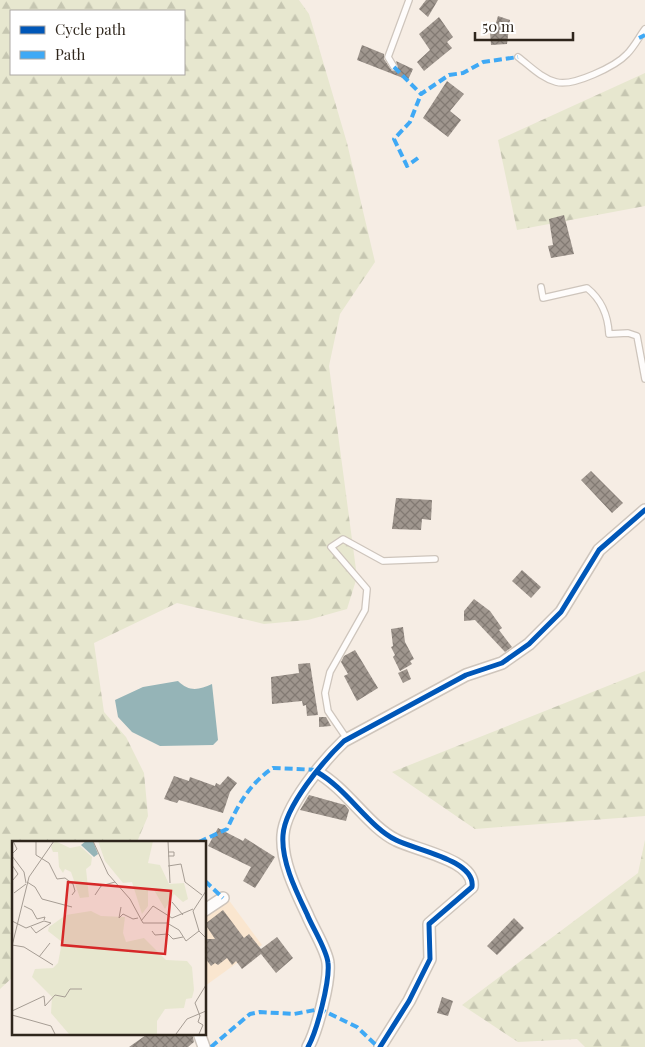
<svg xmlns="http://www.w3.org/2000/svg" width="645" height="1047" viewBox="0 0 645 1047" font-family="'Playfair Display',serif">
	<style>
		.built { fill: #fae6cf }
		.forest { fill: url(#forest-firs); fill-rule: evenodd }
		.water { fill: #95b4b7 }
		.building { fill: url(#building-cross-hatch) }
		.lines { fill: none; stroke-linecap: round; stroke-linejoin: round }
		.service-casing { stroke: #cec5bc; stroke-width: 8 }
		.minor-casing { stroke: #cec5bc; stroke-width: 14 }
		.service { stroke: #fefcfb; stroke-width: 5.5 }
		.minor { stroke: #fefcfb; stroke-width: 11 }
		.quiet { stroke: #3fa9f5; stroke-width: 4; stroke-dasharray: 8 4; stroke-linecap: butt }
		.cycleway-casing { stroke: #fff; stroke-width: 8 }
		.cycleway { stroke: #0057b8; stroke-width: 5 }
		.inset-road { fill: none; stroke: #a69d94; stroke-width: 1 }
		.view { fill: #d62828; fill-opacity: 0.15; stroke: #d62828; stroke-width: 2.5 }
		.inset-edge { fill: none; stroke: #2f261c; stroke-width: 2.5 }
	</style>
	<defs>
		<pattern id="forest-firs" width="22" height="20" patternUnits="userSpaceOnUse" patternTransform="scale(1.25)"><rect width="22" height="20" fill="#e7e7cf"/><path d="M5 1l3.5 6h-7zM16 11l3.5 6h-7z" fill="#c6c6b1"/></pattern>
		<pattern id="building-cross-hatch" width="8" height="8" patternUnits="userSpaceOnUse" patternTransform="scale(1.25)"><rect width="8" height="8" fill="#9f968e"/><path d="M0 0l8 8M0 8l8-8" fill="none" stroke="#827a73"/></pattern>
	</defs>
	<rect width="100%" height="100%" fill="#f6ede4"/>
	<path class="built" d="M228,899L262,945L205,986V914Z"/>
	<path class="forest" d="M0,0H299L309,14L347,143L375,262L340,314L329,366L357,577L347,609L308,620L264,624L177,603L94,643L104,712L126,737L144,773L148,816L137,842H14V976L0,989ZM11,11H184V74H11Z
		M645,73V206L517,230L498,140Z
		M645,671V816L475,829L392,772Z
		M645,840V1047H585L577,1039L518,1042L462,1005L638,873Z"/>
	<path class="water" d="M178,681C189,692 199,690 212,684L218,740L213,745L160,746L132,732L118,717L115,700L143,687Z"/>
	<path class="building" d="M426,0H438L428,17L419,9Z
		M498,16L510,20L507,44L491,45L490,33H493Z
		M439,17L453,37L447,42L452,48L424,71L417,62L430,50L419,34Z
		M362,45L384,54V59L392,71L398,69L396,61L413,69L408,80L357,60Z
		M447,81L464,94L450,111L461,120L448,137L423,118Z
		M564,215L574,254L551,258L548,246L553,245L549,219Z
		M591,471L623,503L612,513L581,480Z
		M396,498L432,500L431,520L422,519L421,530L392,529Z
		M522,570L541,587L531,598L512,581Z
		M474,599L490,611L502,628L499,630L512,647L505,652L475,620L464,621V611Z
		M403,627L405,642L414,659L410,661L412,664L400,671L393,657L395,655L391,647L393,646L391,629Z
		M355,650L378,688L357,701L344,676L348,674L341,662L344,656Z
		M310,663L318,715L307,716L306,705L303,706L302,701L272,704L271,677L299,673L298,664Z
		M407,669L411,679L403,683L398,673Z
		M319,717H326L331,726L319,727Z
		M174,776L189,781L190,777L215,786L216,783L220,785L228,776L237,783L230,792L223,813L179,800L177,803L164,799Z
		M309,795L345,805L349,810L346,821L300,810Z
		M218,828L243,841L245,838L275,857L255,888L243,881L251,867L208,846Z
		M223,910L244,938L249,934L261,949L277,937L293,958L276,973L261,954L242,969L236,961L232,965L227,958L218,965L215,963L211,966L205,958V939H215L205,924Z
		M514,918L524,928L497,955L487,946Z
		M442,997L453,1001L448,1016L437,1013Z
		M149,1033H192L194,1042L188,1047H129Z"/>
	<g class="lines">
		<g class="service-casing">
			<path id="service" d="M518,57C530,66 541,78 556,82C573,87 616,66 627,54C634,47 639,37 645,29
				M394,67L388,57L409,0
				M541,287L543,298L587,288C602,300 608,315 609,334L628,333L637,336L645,379
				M347,739L328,711L325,693L330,672L365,610L367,589L331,547L343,539L383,561L435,559"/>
		</g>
		<g class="minor-casing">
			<path id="minor" d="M317,772C347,789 369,827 396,840C415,850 476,860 472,887L429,924L430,959L409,1001L380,1047
				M205,910L223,898
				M199,1033L204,1047
				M308,1047C317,1031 330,981 328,963C327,950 312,927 307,914C296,891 281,861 283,835C285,806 324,760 344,741L466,675L502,663L529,644L561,612L599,550L645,510"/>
		</g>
		<use href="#service" class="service"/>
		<use href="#minor" class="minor"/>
		<path class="quiet" d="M639,38L645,35
			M394,67L421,94L449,75L463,73L483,62L518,57
			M418,158L407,166L394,139L410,122L421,94
			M199,842L227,829C238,805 250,783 273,768L319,770
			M205,881L223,898
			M211,1047L250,1014L260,1012L294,1014L320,1009L357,1027L378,1047"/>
		<g class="cycleway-casing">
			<path id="cycleway" d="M317,772C347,789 369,827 396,840C415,850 476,860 472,887L429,924L430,959L409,1001L380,1047
				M308,1047C317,1031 330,981 328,963C327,950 312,927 307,914C296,891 281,861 283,835C285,806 324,760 344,741L466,675L502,663L529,644L561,612L599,550L645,510"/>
		</g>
		<use href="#cycleway" class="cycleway"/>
	</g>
	<g transform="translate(12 841)">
		<rect width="194" height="194" fill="#f6ede4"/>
		<path d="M43,0L58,7L68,5L80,16L79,24L74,28L77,56L68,57L59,31L53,28L51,32L47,26L46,11H41L39,6ZM86,0H141L136,22L148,24L157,43L172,42L176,58L171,61L162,53L153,68L142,49L136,48V65L130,73L120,41L111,42L93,20ZM79,70L89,75L113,76L111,92L114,101L132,97L154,119L175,120L180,126L182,149L180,157L174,158L172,167L153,168L145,180V193H57L39,172L40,156L20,136L23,128L41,127L46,122L50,101L36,90L37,86L54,74Z" fill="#e7e7cf"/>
		<path d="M74,0H81L86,13L82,16L69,4Z" fill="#95b4b7"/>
		<path class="inset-road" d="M24,0V14L37,22L45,38L53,37L61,43L63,50L60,54M81,0L96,33L118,58L131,82H155L167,89L174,100L187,90M156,0L158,42M0,13L5,8L1,0M0,15L12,31L14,42M156,15H162V11H156M0,24L6,33L0,40M156,25L169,23L173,41L190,54M15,41L23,46L30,58L60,66M194,50L181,70L187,90L194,97M2,52L14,43M83,54L89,45L103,41M160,61L171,74M12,65L20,69L25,78L33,76L32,79M109,66L107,77L111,73L121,78L126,77M0,80L14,87L32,80L39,82L24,92L19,86M129,80L141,65L160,77L181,68M140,90L143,94L156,93L161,98L171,96M0,104L12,106L41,124M0,105L17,36L42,0M27,116L38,102M0,170L32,155L33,165L43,154L53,156L58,148H70M0,174L39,185L43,193M164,193L175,178L194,170M187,193L191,184L186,181L188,175L183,162L194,144"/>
		<path class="view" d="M56,41L159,50L153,113L50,104Z"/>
		<rect width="194" height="194" class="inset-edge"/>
	</g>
	<rect x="10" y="10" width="175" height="65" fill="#ffffff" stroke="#aca8a4"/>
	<rect x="20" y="26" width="25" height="8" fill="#0057b8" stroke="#aca8a4"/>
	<text x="55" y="35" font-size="15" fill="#2f261c">Cycle path</text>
	<rect x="20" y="51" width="25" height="8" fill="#3fa9f5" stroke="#aca8a4"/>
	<text x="55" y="60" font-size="15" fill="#2f261c">Path</text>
	<path d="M475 32v8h98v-8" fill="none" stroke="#2f261c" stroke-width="2.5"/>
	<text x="482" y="32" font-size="15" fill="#2f261c" stroke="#ffffff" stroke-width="4" paint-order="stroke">50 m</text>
</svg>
